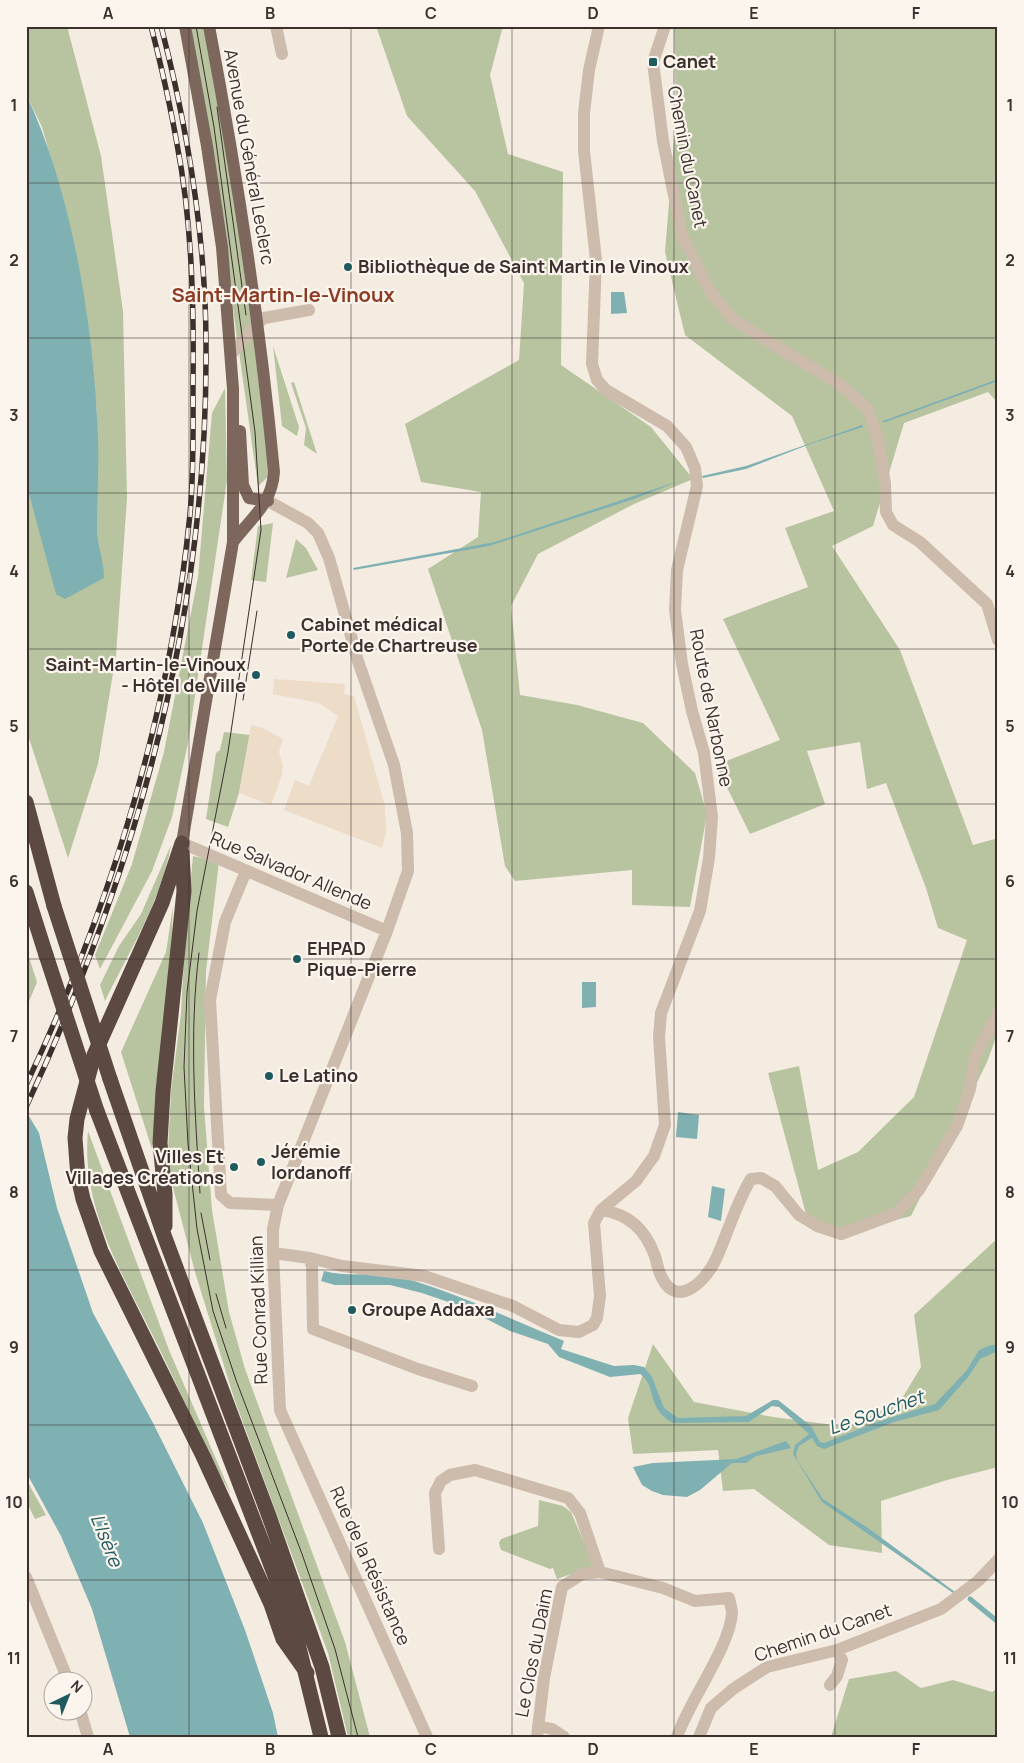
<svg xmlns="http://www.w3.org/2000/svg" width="1024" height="1763" viewBox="0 0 1024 1763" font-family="Manrope,sans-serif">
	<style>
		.green { fill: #b8c4a0 }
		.plaza { fill: #ecdcc8 }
		.water { fill: #7fb0b2 }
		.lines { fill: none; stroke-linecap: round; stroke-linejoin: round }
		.stream { stroke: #7fb0b2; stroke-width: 5 }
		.minor { stroke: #cdbbac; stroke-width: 12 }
		.major { stroke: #7d675c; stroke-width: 12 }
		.highway { stroke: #5c4a42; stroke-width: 15 }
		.tram { stroke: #3b302b; stroke-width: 1 }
		.rail-casing { stroke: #3b302b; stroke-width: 5.5 }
		.rail { stroke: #fbf5ee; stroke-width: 4; stroke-dasharray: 11; stroke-linecap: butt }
		.highway-bridge { stroke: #5c4a42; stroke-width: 15 }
		.grid { fill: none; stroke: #3b302b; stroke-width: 1; stroke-opacity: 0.55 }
		.poi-dot { fill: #1f5a5e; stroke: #fbf5ee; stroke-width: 2 }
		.labels { text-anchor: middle; stroke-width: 4.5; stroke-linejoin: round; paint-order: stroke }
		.poi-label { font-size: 18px; font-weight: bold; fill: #3b302b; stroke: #fbf5ee; text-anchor: start }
		.street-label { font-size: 18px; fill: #3b302b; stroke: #fbf5ee }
		.water-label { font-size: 19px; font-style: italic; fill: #1f5a5e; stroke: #fbf5ee }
		.quarter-label { font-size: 20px; font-weight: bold; fill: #8c3b22; stroke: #fbf5ee }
		.neatline { fill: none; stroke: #3b302b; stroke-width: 2 }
		.grid-label { font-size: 16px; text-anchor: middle; font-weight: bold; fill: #3b302b }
	</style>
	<rect width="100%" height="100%" fill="#f4ebe1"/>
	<path class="green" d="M26,26H67L101,156L123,311L127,498L116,655L98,764L68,858L26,729V483L51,572L104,578L97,532V415L86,309L66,212L42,127L26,94Z
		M188,26H206L221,98L251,323L237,339L216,171Z
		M376,26H503L490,75L508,154L563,172L561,365L651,427L693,479L634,504L538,554L511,606L520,695L577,705L643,723L695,773L707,814L690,907L632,905V870L515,881L505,866L482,730L428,569L478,537L481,492L421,482L405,424L519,360L524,283L475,191L407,116Z
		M674,26H998V403L988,392L904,423L873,526L832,546L900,650L973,845L998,838V1032L987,1062L911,1216L841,1234L806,1214L768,1073L799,1066L818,1170L858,1152L914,1097L967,940L938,928L926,888L886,783L867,789L860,742L807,751L825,804L750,834L716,765L780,740L723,619L808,587L785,528L834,511L792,416L685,335L665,252L676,116Z
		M253,337L269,462L268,477L258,486L239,352Z
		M273,346L299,427L297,436L282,426Z
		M294,382L317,454L304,445L306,428L291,383Z
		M225,388L227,480L188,743L172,817L152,871L100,969L95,955L132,864L164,752L198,577L212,413Z
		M273,523L266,582L251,580L258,526Z
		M296,539L306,548L318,570L286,578Z
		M224,732L250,735L239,793L228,827L206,819L216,753L220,750Z
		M171,845C161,901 130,950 105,1001L100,985L119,946L141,914Z
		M193,856L219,862L206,971L204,1107L212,1210L229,1312L245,1369L345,1642L370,1737H348L328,1653L234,1398L195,1272L171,1180L168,1150L171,1091L181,1014L185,940Z
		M173,906L170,982L152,1149L121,1052L166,952Z
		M26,948L37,982L28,1004L29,1033L26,1037Z
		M88,1131L169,1350L231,1494L215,1467C193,1421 173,1375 150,1330C118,1266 81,1204 88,1131Z
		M998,1238V1467L947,1480L881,1501L882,1553L829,1545L754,1489L723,1491L718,1450L633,1454L628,1418L653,1344L694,1402L773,1417L849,1427L901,1400L921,1367L914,1315Z
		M26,1479L46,1515L35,1519L26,1501Z
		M539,1500L563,1506L571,1512L594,1566L557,1579L553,1568L550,1569L501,1550L499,1543L501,1539L538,1526Z
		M896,1671L921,1688L953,1680L992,1692L998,1688V1737H831L849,1679Z"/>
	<path class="plaza" d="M274,679L345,684L344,694L354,696L385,806L386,832L382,848L284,810L295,780L309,786L338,716L319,703L273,694Z
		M251,725L263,728L283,739L279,752L283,765L282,775L271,805L239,793Z"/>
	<path class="water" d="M26,94C73,194 94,328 98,438C99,469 97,499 97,530C98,546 104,562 104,578L65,599L56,594L26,483Z
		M611,292H624L627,313L611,314Z
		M998,379V381L883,423V421Z
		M862,425L863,427L813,443L746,469L703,478L702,476L746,466Z
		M682,480L634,499L489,546L354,570L353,568L495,542Z
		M582,982H596V1007L582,1008Z
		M26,1111L39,1133L57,1208L93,1313L152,1421L203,1523L245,1630L273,1713L278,1737H130L92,1609L61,1536L26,1472Z
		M678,1112L699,1115L697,1139L676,1137Z
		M712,1186L725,1189L721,1221L708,1217Z
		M324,1271C349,1278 375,1271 400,1277C456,1292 510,1319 564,1341L561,1349L614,1366L634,1365L644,1367L652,1377L664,1408L678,1418L746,1416L773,1400H778L811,1426L820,1442L824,1443L880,1421L935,1404L967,1370L979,1350L991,1345H998V1351L980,1359L969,1376L939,1410L894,1422L824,1449L817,1446L812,1438L799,1446L796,1453L797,1460L823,1499L868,1528L955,1592L953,1593L822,1502L793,1454L795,1445L809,1434L779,1407L772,1406L749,1422L673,1423C646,1409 657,1385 640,1374L610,1377L559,1357L548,1344L510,1331L463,1307L422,1293L390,1285H335L321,1281Z
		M786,1441L791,1448L756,1456L746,1463H732L700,1490L687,1497L663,1495L652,1491L642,1485L633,1467L653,1463L736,1459Z"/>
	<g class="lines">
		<path class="stream" d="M970,1599L998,1622"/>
		<path class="minor" d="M276,26L282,54
			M665,26L653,62L663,141L682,235L708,288L732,319L842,386L867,408L878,439L885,484L886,512L893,525L920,542L987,604L998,640
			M231,354L258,323L264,318L309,310
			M268,501L308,523L318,533L329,558L358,661L394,765L407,833L408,871L387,931L278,1205L273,1229V1253L280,1410L427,1737
			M182,843L387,931
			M246,871L225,922L210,1000L221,1195L230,1203L278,1205
			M601,1210C629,1214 645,1229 655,1256C657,1263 658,1271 662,1278C678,1310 707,1279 716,1259C728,1233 736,1203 751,1179L761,1178L775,1186L799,1215L817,1226L841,1234L895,1214L919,1190L957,1126L970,1089L975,1057L998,1013
			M273,1253L310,1258L342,1266L424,1276L513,1306L559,1330L579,1332L593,1325L597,1318L600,1296L594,1223L601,1210L636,1181L654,1156L665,1125L659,1037L661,1013L700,911L709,858L712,817L704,753L692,711L682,664L675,610L677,570L697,486L695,468L686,447L667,426L606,390L597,380L592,364L596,260L584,151V113L589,70L599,26
			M310,1258L312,1267L313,1329L418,1369L472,1386
			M439,1549L435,1493L441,1481L450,1475L475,1470L568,1498L580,1513L600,1572L663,1588L695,1601L729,1598C730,1603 732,1609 732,1613C730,1647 689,1701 677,1737
			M26,1577L68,1680
			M830,1685L837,1676L842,1660L837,1650
			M80,1710L88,1737
			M538,1726L552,1729L564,1737
			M537,1737L544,1678L562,1587L582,1574L600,1572
			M699,1737L711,1708L733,1689L767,1667L837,1650L941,1609L978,1581L998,1560"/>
		<path class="major" d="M209,26C237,174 260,322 274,472C272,504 251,518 233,542
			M240,431L243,485L249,498L268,501
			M182,843L233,542V389L222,247L207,146L185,26"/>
		<path class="highway" d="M26,802L54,906
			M182,843L162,903L94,1055L77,1119L75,1138L78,1177L83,1199L101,1251L203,1456L271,1604L283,1639L307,1673
			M26,892L46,955
			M110,1079L165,1238L269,1516L322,1667L339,1737
			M97,1111L293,1623L321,1737
			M165,1226V1194L160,1143L163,1091L184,891L182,853"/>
		<path class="tram" d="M196,26L214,127L255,432L261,530L228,752L197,911L187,992L184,1067L188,1144L197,1229L213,1311L236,1380L302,1554L335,1649L358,1737
			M217,107L246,315
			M243,700L257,611
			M199,953C189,1032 195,1114 200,1193
			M201,1213L210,1260
			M216,1294L226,1328"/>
		<g class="rail-casing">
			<path id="rail" d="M26,1085C111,906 170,712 190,514C194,471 193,427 193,383C194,304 192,222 177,144C170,104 161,65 151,26
				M26,1107C137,869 208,611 206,346C206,239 188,130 161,26"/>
		</g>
		<use href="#rail" class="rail"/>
		<path class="highway-bridge" d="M54,906L110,1079
			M46,955L97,1111"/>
	</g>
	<path class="grid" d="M189,26V1737M351,26V1737M512,26V1737M674,26V1737M835,26V1737M26,183H998M26,338H998M26,493H998M26,649H998M26,804H998M26,959H998M26,1114H998M26,1270H998M26,1425H998M26,1580H998"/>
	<g class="poi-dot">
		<rect x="648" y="57" width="10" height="10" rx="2.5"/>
		<circle cx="348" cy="267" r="5"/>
		<circle cx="291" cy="635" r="5"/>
		<circle cx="256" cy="675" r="5"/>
		<circle cx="297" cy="959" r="5"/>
		<circle cx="269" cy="1076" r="5"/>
		<circle cx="261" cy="1162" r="5"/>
		<circle cx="234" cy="1167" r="5"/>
		<circle cx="352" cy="1310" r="5"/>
	</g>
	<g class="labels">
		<g class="poi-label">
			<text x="663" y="68">Canet</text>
			<text x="358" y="273">Bibliothèque de Saint Martin le Vinoux</text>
			<text x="301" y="631">Cabinet médical<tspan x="301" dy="21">Porte de Chartreuse</tspan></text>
			<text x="246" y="671" text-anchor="end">Saint-Martin-le-Vinoux<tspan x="246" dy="21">- Hôtel de Ville</tspan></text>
			<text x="307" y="955">EHPAD<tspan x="307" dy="21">Pique-Pierre</tspan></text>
			<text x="279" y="1082">Le Latino</text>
			<text x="271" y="1158">Jérémie<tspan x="271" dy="21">Iordanoff</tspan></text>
			<text x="224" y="1163" text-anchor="end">Villes Et<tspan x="224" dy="21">Villages Créations</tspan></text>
			<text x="362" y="1316">Groupe Addaxa</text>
		</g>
		<g class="street-label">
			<text transform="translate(249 157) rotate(80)" y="6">Avenue du Général Leclerc</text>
			<text transform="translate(687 157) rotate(79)" y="6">Chemin du Canet</text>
			<text transform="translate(711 708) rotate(79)" y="6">Route de Narbonne</text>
			<text transform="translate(291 871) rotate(23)" y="6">Rue Salvador Allende</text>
			<text transform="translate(259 1310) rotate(-92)" y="6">Rue Conrad Killian</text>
			<text transform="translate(370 1566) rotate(66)" y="6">Rue de la Résistance</text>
			<text transform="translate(823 1633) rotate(-19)" y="6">Chemin du Canet</text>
			<text transform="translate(534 1653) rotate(-79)" y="6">Le Clos du Daim</text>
		</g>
		<g class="water-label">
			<text transform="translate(876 1412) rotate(-19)" y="7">Le Souchet</text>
			<text transform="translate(107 1540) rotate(68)" y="7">L'Isère</text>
		</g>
		<g class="quarter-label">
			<text x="283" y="302">Saint-Martin-le-Vinoux</text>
		</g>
	</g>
	<rect width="1024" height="1763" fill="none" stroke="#fbf5ee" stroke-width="55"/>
	<g transform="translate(68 1696) rotate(43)"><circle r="24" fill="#fbf5ee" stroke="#aea6a0"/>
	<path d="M0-4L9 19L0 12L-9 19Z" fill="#1f5a5e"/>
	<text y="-8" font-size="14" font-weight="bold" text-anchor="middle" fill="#3b302b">N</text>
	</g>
	<rect x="28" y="28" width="968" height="1708" class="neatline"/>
	<g class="grid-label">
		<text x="108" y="19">A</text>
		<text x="270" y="19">B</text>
		<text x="431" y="19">C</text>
		<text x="593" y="19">D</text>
		<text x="754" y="19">E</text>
		<text x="916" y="19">F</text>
		<text x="14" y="111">1</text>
		<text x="1010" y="111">1</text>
		<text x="14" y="266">2</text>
		<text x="1010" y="266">2</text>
		<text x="14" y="421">3</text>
		<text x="1010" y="421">3</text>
		<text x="14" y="577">4</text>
		<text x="1010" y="577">4</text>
		<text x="14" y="732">5</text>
		<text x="1010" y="732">5</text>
		<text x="14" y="887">6</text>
		<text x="1010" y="887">6</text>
		<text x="14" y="1042">7</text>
		<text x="1010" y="1042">7</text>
		<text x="14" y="1198">8</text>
		<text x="1010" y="1198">8</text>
		<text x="14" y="1353">9</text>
		<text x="1010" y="1353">9</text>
		<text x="14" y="1508">10</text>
		<text x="1010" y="1508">10</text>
		<text x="14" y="1664">11</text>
		<text x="1010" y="1664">11</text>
		<text x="108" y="1755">A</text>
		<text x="270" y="1755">B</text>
		<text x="431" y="1755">C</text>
		<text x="593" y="1755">D</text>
		<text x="754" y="1755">E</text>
		<text x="916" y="1755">F</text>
	</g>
</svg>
